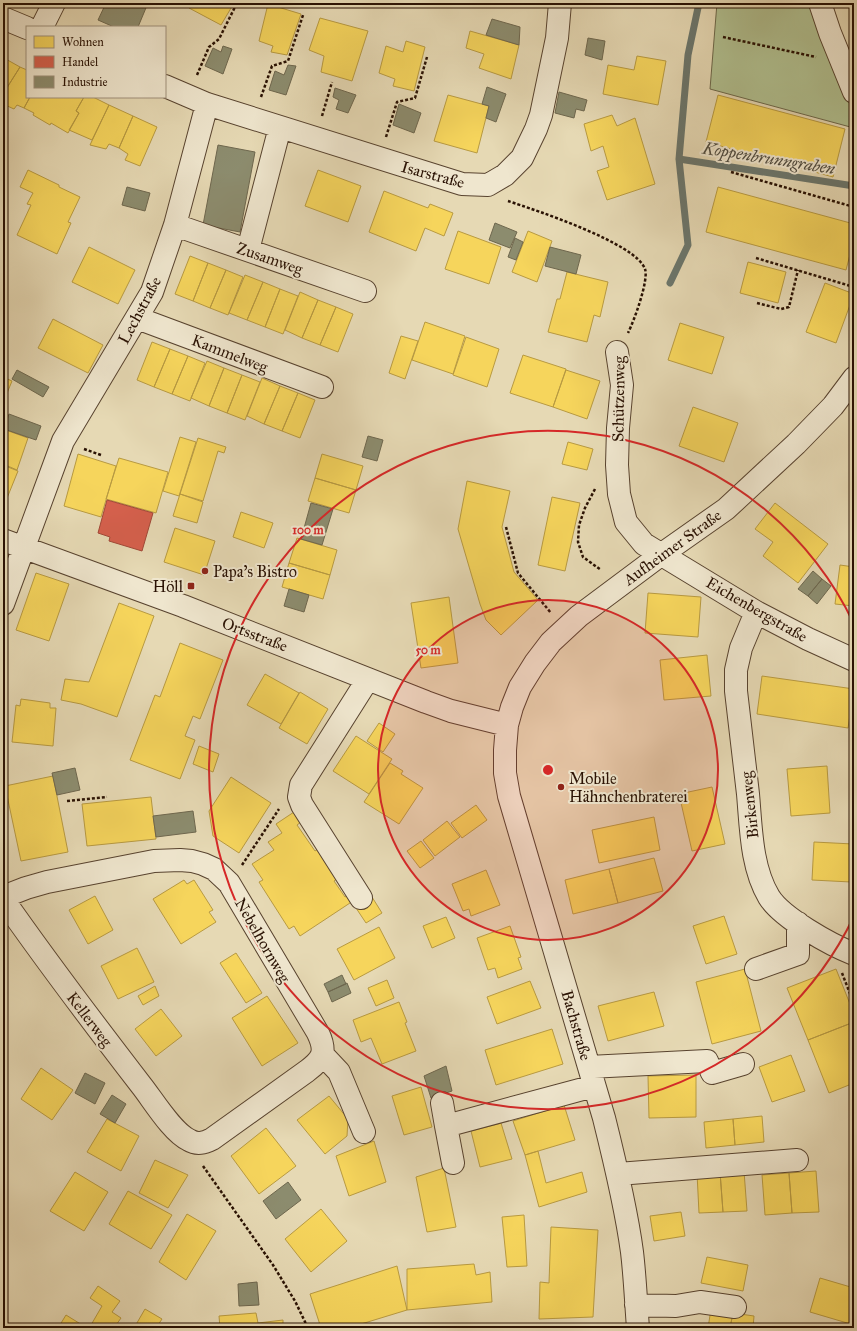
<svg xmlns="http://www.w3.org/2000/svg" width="857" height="1331" viewBox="0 0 857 1331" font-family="'IM FELL Great Primer',serif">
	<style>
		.green { fill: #b1c090; stroke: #6d684a }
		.homes { fill: #f6d55c; stroke: #b89a41 }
		.shops { fill: #d6604d; stroke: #a24837 }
		.industry { fill: #8c8c6e; stroke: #6e674e }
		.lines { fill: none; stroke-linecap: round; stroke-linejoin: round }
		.stream { stroke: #6b766c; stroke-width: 7 }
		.minor-casing { stroke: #58432f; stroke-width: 24 }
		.path { stroke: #291103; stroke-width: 2.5; stroke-dasharray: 3 2; stroke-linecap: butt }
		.minor { stroke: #efe6ce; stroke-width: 22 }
		.ring { fill: none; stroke: #d62828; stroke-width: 2 }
		.poi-dot { fill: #8f2418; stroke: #efe6ce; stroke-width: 1.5 }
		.labels { text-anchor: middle; stroke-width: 4; stroke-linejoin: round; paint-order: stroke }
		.street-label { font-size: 16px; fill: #291103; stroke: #efe6ce }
		.poi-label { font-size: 16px; fill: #291103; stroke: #efe6ce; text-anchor: start }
		.water-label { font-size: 17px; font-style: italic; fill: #504c40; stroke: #efe6ce }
		.centre { fill: #d62828; stroke: #efe6ce; stroke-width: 2 }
		.ring-label { font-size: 12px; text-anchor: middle; font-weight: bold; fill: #d62828; stroke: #efe6ce; stroke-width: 4; stroke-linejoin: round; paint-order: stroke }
	</style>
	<rect width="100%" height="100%" fill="#e6d9b4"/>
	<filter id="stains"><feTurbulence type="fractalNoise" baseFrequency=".005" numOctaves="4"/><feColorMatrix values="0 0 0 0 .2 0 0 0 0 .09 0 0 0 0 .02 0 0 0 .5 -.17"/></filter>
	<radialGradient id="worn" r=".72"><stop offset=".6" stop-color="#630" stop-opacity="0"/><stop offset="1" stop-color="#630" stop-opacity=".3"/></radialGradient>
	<path class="green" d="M717,3H820L854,89V128L710,89Z"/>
	<path class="homes" d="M191,3H234L221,25L189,8Z
		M268,4L301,14L287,55L271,52L273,46L259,41Z
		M320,18L368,31L352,81L321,72L324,56L309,50Z
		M470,31L519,45L511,79L479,68L484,54L466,48Z
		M406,41L425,47L414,91L393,86L395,79L379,73L386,46L403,52Z
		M637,56L666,61L658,105L603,94L608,65L634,70Z
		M4,58L20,67L3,94V60Z
		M20,67L27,70V97H30L24,108L17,105L14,109L3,104V94Z
		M448,95L489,106L477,153L434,141Z
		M718,95L845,129L833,177L706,142Z
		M30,97H84L76,111L79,113L68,133L51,123L50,125L33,115L34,113L24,108Z
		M84,97H93L109,105L92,140L69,130L79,113L76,111Z
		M109,105L133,116L119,148L109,144L106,149L90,145Z
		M612,115L617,126L635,118L655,184L607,200L597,171L609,167L603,146L591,151L584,124Z
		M133,116L157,127L140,166L125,160L128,154L119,148Z
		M28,170L59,185V187L80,197L68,222L71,223L57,254L17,235L31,205L27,204L33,193L20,187Z
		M318,170L361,186L348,222L305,206Z
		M718,187L854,224V239L846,270L706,232Z
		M384,191L428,208L430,204L453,213L444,236L425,228L416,251L369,232Z
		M458,231L501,247L489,284L445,269Z
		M528,231L552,241L537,282L512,272Z
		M89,247L135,270L118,304L72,282Z
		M190,256L208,263L193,301L175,294Z
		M748,262L786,272L778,303L740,293Z
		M208,263L226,270L210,308L193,301Z
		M226,270L243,277L228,315L210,308Z
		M567,272L608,282L600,317L594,315L587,342L548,332L557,299H560Z
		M245,275L263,282L247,320L229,313Z
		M263,282L280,289L265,327L247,320Z
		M825,283L854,294L836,343L806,332Z
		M280,289L298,296L283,334L265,327Z
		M300,292L318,300L302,338L285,330Z
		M318,300L336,307L320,345L302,338Z
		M336,307L353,314L338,352L320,345Z
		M53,319L103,345L88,373L38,348Z
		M425,322L465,336L453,374L412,360Z
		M680,323L724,337L712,374L668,360Z
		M401,336L418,341L405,379L389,373Z
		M466,337L499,349L487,387L453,375Z
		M152,342L170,349L154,387L137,380Z
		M170,349L188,356L172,394L154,387Z
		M523,355L566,369L553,407L510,393Z
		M188,356L205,363L190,401L172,394Z
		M207,361L224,368L209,406L191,398Z
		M224,368L242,375L227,413L209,406Z
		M566,370L600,381L587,419L553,407Z
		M242,375L260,382L245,420L227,413Z
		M3,377L12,381L3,403Z
		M262,378L280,386L264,424L247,416Z
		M280,386L298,393L282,431L264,424Z
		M298,393L315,400L300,438L282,431Z
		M693,407L738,423L724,462L679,446Z
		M3,429L28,438L17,470L3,464Z
		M180,437L196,442L179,496L163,491Z
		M198,438L226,447L224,453L218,451L203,501L180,494Z
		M568,442L593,449L587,470L562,464Z
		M78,454L116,466L101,517L64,506Z
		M322,454L363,466L356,490L315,478Z
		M119,458L168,472L156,513L106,499Z
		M3,465L18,471L3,508Z
		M315,478L356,490L349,513L308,501Z
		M467,481L510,491L502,527L514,572L538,600L501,635L486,620L480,604L458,529Z
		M180,494L203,502L197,523L173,516Z
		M552,497L580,503L565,571L538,565Z
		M775,503L828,544L798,583L763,556L773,542L755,529Z
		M241,512L273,523L264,548L233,537Z
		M175,528L215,541L204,575L164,562Z
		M297,538L337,550L330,575L289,563Z
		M289,563L330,575L323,599L282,587Z
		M840,565L854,567V606L835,604Z
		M36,573L69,584L49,641L16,630Z
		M648,593L701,597L698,637L645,633Z
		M449,597L458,663L421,668L411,603Z
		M119,603L154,616L117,717L81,704L61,700L65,679L89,682Z
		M180,643L223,660L200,719L193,716L185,736L195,740L180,779L130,760L155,695L160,697Z
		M707,655L711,696L664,700L660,660Z
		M265,674L299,693L281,724L247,705Z
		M762,676L854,689L848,728L757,714Z
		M300,692L328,709L307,744L279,728Z
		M21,699L50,703V708H56L53,746L12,742L16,705L20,706Z
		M379,723L395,734L383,752L367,741Z
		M356,736L392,759L369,794L333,771Z
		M199,746L219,754L213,772L193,764Z
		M390,763L403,771L401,774L423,788L399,824L364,802Z
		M827,766L830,813L791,816L787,769Z
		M53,776L68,852L21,861L5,786Z
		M231,777L271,803L239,853L213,836L209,811Z
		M712,787L725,844L692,851L679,794Z
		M151,797L156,839L87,846L82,804Z
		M476,805L487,820L462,838L451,823Z
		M294,812L301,822L297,825L315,851L318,849L338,878L334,881L345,897L349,895L353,901L300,936L294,926L289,929L259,882L263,880L252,864L274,850L268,842L282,833L276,824Z
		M654,817L660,850L599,863L592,830Z
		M447,821L460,837L435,856L423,840Z
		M421,841L434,858L420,868L407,851Z
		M814,842L853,844L851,882L812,880Z
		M654,858L663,891L618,903L609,869Z
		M609,869L618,903L573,914L565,880Z
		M486,870L500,905L471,916L469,909L463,911L452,884Z
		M184,880L187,884L194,880L213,910L209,912L216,922L181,944L153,899Z
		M95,896L113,930L88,944L69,910Z
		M372,897L382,913L366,923L356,908Z
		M724,916L737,954L706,964L693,926Z
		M446,917L455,938L432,948L423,926Z
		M510,926L521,957L518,958L522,969L498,978L495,968L488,970L477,938Z
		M379,927L395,958L354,980L337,949Z
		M137,948L154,982L118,999L101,966Z
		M236,953L262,993L246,1003L220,963Z
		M745,969L761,1031L712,1044L696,982Z
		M836,969L854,1014V1022L808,1040L787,988Z
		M387,980L394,998L376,1006L368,988Z
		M530,981L541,1008L497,1024L487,997Z
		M155,986L159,996L143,1005L138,996Z
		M654,992L664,1026L608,1041L598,1006Z
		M267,996L298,1043L262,1066L232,1018Z
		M399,1002L407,1022L405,1023L416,1051L382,1064L371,1038L361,1042L353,1020Z
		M161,1009L182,1036L156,1056L135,1029Z
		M854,1022V1083L829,1093L808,1040Z
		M552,1029L563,1064L496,1085L485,1050Z
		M791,1055L805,1091L772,1102L759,1067Z
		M41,1068L73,1090L52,1120L21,1099Z
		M696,1075V1117L649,1118L648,1076Z
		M421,1087L432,1127L404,1135L392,1096Z
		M329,1096L348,1119L347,1136L325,1154L297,1120Z
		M564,1105L575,1140L525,1155L513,1121Z
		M762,1116L764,1142L735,1145L733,1119Z
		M107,1119L139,1136L121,1171L87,1152Z
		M733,1119L735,1145L706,1148L704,1122Z
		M501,1123L512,1159L480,1167L471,1131Z
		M266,1128L296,1166L259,1194L231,1156Z
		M374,1141L386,1182L349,1196L336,1156Z
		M538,1151L546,1183L582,1172L587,1192L539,1207L525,1155Z
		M155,1160L188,1175L168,1208L139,1193Z
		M444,1168L456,1227L427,1232L416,1177Z
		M744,1171L747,1211L723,1212L720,1172Z
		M816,1171L819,1212L792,1213L789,1173Z
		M75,1172L108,1192L84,1231L50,1211Z
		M720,1172L723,1212L699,1213L697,1173Z
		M789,1173L792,1213L765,1215L762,1175Z
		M128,1191L172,1215L151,1249L109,1224Z
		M321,1209L347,1241L311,1272L285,1239Z
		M681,1212L685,1236L654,1241L650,1216Z
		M187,1214L216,1231L186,1280L159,1262Z
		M524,1215L527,1266L507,1267L502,1217Z
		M551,1227L598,1230L593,1317L539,1319L540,1282L549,1283Z
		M707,1257L748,1265L743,1291L701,1283Z
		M474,1264L476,1275L490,1272L492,1302L407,1310V1269Z
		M397,1266L407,1310L348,1328H321L310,1294Z
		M820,1278L854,1288V1325L810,1312Z
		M98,1286L120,1301L112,1312L121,1318L114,1328H95L91,1325L102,1306L90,1298Z
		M145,1309L162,1319L156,1328H134Z
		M711,1309L733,1313L730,1328H708Z
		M256,1313L258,1323L283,1320V1328H220L219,1316Z
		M733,1313L754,1316L753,1328H730Z
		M66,1315L87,1328H58Z"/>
	<path class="shops" d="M107,500L153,513L142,551L109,541L110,537L98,533Z"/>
	<path class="industry" d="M106,3H148L138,27H114L98,20Z
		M492,19L520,27L519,45L486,35Z
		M588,38L605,41L602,60L585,55Z
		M223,46L232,49L223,74L205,66L213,48L221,52Z
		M288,65L296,66L286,95L269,90L275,71L284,75Z
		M487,87L506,94L496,122L486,118L489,106L482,104Z
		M335,88L356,95L348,113L336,109L339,100L333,97Z
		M559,92L587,100L584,111L576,109L574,118L555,113Z
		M399,104L421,113L414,133L393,125Z
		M218,145L255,152L240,232L203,225Z
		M127,187L150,193L145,211L122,205Z
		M495,223L517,232L510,248L489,240Z
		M515,238L523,242L516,260L508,257Z
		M550,247L581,255L576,274L545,266Z
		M17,370L49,387L43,397L12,379Z
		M9,414L41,426L36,440L4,429Z
		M368,436L383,440L377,461L362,457Z
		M311,503L333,509L322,545L301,539Z
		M813,571L822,579L808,596L798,589Z
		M822,579L831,586L817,604L808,596Z
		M289,589L309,595L304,612L284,606Z
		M75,768L80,790L57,795L52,773Z
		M193,811L196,832L156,837L153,816Z
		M342,975L346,984L328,992L324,984Z
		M347,983L351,993L332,1002L328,992Z
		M446,1066L452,1091L431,1098L424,1076Z
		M85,1073L105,1083L95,1104L75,1093Z
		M112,1095L126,1104L115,1123L100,1114Z
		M288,1182L301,1200L276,1219L263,1201Z
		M257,1282L259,1305L239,1306L238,1284Z"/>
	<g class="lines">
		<path class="stream" d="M679,159L854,186
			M670,283L688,245L679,159L688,55L699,3"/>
		<g class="minor-casing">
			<path id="minor" d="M820,3L830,33L854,92
				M3,18L27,28
				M42,27L54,3
				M165,86L207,104L462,184L488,185L505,175L522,158L536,129L541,115L557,38L560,3
				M175,225L365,291
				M248,250L280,127
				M137,318L322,387
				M617,352L622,385L618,428L617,465L619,494L626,522L644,544L756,612L808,639L854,660
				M3,540L183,606L426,702L451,711L507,725
				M3,604L63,441L152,292L175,225L207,104
				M756,612L741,648L736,670V691C740,725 744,759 748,794C751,827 751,867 769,897C782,918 831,945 854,954
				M3,897L26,888L47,882L154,861L180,860L192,861L203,864L214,869L229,883L318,1033C327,1052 323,1059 307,1071L212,1139C204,1143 197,1145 189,1140C172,1132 153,1100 141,1085C94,1024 47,962 3,899
				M361,898L302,805L299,797L301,785L368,679
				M756,969L798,954V923
				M323,1055L339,1072L364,1132
				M589,1067L707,1061L712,1073L743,1064
				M442,1103L446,1126L594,1086
				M446,1126L453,1163
				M618,1174L797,1160
				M636,1305L676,1306L700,1302L735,1307
				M638,1328C636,1303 635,1277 632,1252C626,1207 615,1162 604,1118L509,796L505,773V750L507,725L512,707L520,687L535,663L551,642L579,616L662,554L726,509L796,444L833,406L854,378"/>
		</g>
		<path class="path" d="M723,37L816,57
			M197,75L209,47L219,39L237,3
			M261,97L272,66L288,61L303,15
			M322,116L332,82
			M386,137L397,102L415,98L427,57
			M731,172L854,207
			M508,201C535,210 636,243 645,269C649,280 634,321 628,333
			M756,258L854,287
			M757,303L781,309L789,307L798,270
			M84,449L101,455
			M595,489L585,508L579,525L578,542L583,557L601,570
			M506,527L518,573L551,613
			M67,801L107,797
			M242,865L279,809
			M842,973L854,1004
			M203,1166L273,1265L295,1301L308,1328"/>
		<use href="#minor" class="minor"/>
	</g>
	<circle cx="548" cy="770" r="170" fill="#d62828" fill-opacity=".12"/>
	<g class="ring">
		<circle cx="548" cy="770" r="170"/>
		<path d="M854 916A339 339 0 1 1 854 624"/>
	</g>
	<g class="poi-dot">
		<circle cx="205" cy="571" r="4"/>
		<rect x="187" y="582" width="8" height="8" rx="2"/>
		<circle cx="561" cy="787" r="4"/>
	</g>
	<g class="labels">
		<g class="street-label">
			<text transform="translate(433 174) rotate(15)" y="6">Isarstraße</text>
			<text transform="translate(270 258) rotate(19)" y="6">Zusamweg</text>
			<text transform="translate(139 310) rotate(-62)" y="6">Lechstraße</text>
			<text transform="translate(230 353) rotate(21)" y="6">Kammelweg</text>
			<text transform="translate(618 399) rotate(-89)" y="6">Schützenweg</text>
			<text transform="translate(672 547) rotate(-36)" y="6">Aufheimer Straße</text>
			<text transform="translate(757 609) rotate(30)" y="6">Eichenbergstraße</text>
			<text transform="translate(255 634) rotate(21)" y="6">Ortsstraße</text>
			<text transform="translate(749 805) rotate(-96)" y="6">Birkenweg</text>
			<text transform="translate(263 940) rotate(60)" y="6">Nebelhornweg</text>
			<text transform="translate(90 1019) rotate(53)" y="6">Kellerweg</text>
			<text transform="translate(577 1025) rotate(74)" y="6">Bachstraße</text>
		</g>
		<g class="poi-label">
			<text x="213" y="577">Papa's Bistro</text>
			<text x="183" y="592" text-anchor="end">Höll</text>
			<text x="569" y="784">Mobile<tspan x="569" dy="18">Hähnchenbraterei</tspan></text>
		</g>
		<g class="water-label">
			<text transform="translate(769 158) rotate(9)" y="6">Koppenbrunngraben</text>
		</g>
	</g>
	<circle cx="548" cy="770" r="6" class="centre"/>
	<g class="ring-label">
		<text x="308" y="534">100 m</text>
		<text x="428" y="654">50 m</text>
	</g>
	<rect width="857" height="1331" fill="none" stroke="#e6d9b4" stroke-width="16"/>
	<rect x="4" y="4" width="849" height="1323" fill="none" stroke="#291103" stroke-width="2"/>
	<rect x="8" y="8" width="841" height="1315" fill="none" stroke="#291103"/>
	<rect x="26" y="26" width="140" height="72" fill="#efe6ce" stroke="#a0917d"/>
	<rect x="34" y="36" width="20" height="12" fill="#f6d55c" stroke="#a0917d"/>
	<text x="62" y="46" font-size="12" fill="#291103">Wohnen</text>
	<rect x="34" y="56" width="20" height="12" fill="#d6604d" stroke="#a0917d"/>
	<text x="62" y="66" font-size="12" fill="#291103">Handel</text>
	<rect x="34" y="76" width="20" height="12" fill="#8c8c6e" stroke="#a0917d"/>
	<text x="62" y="86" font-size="12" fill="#291103">Industrie</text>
	<rect width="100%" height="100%" filter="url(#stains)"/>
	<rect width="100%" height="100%" fill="url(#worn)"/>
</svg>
